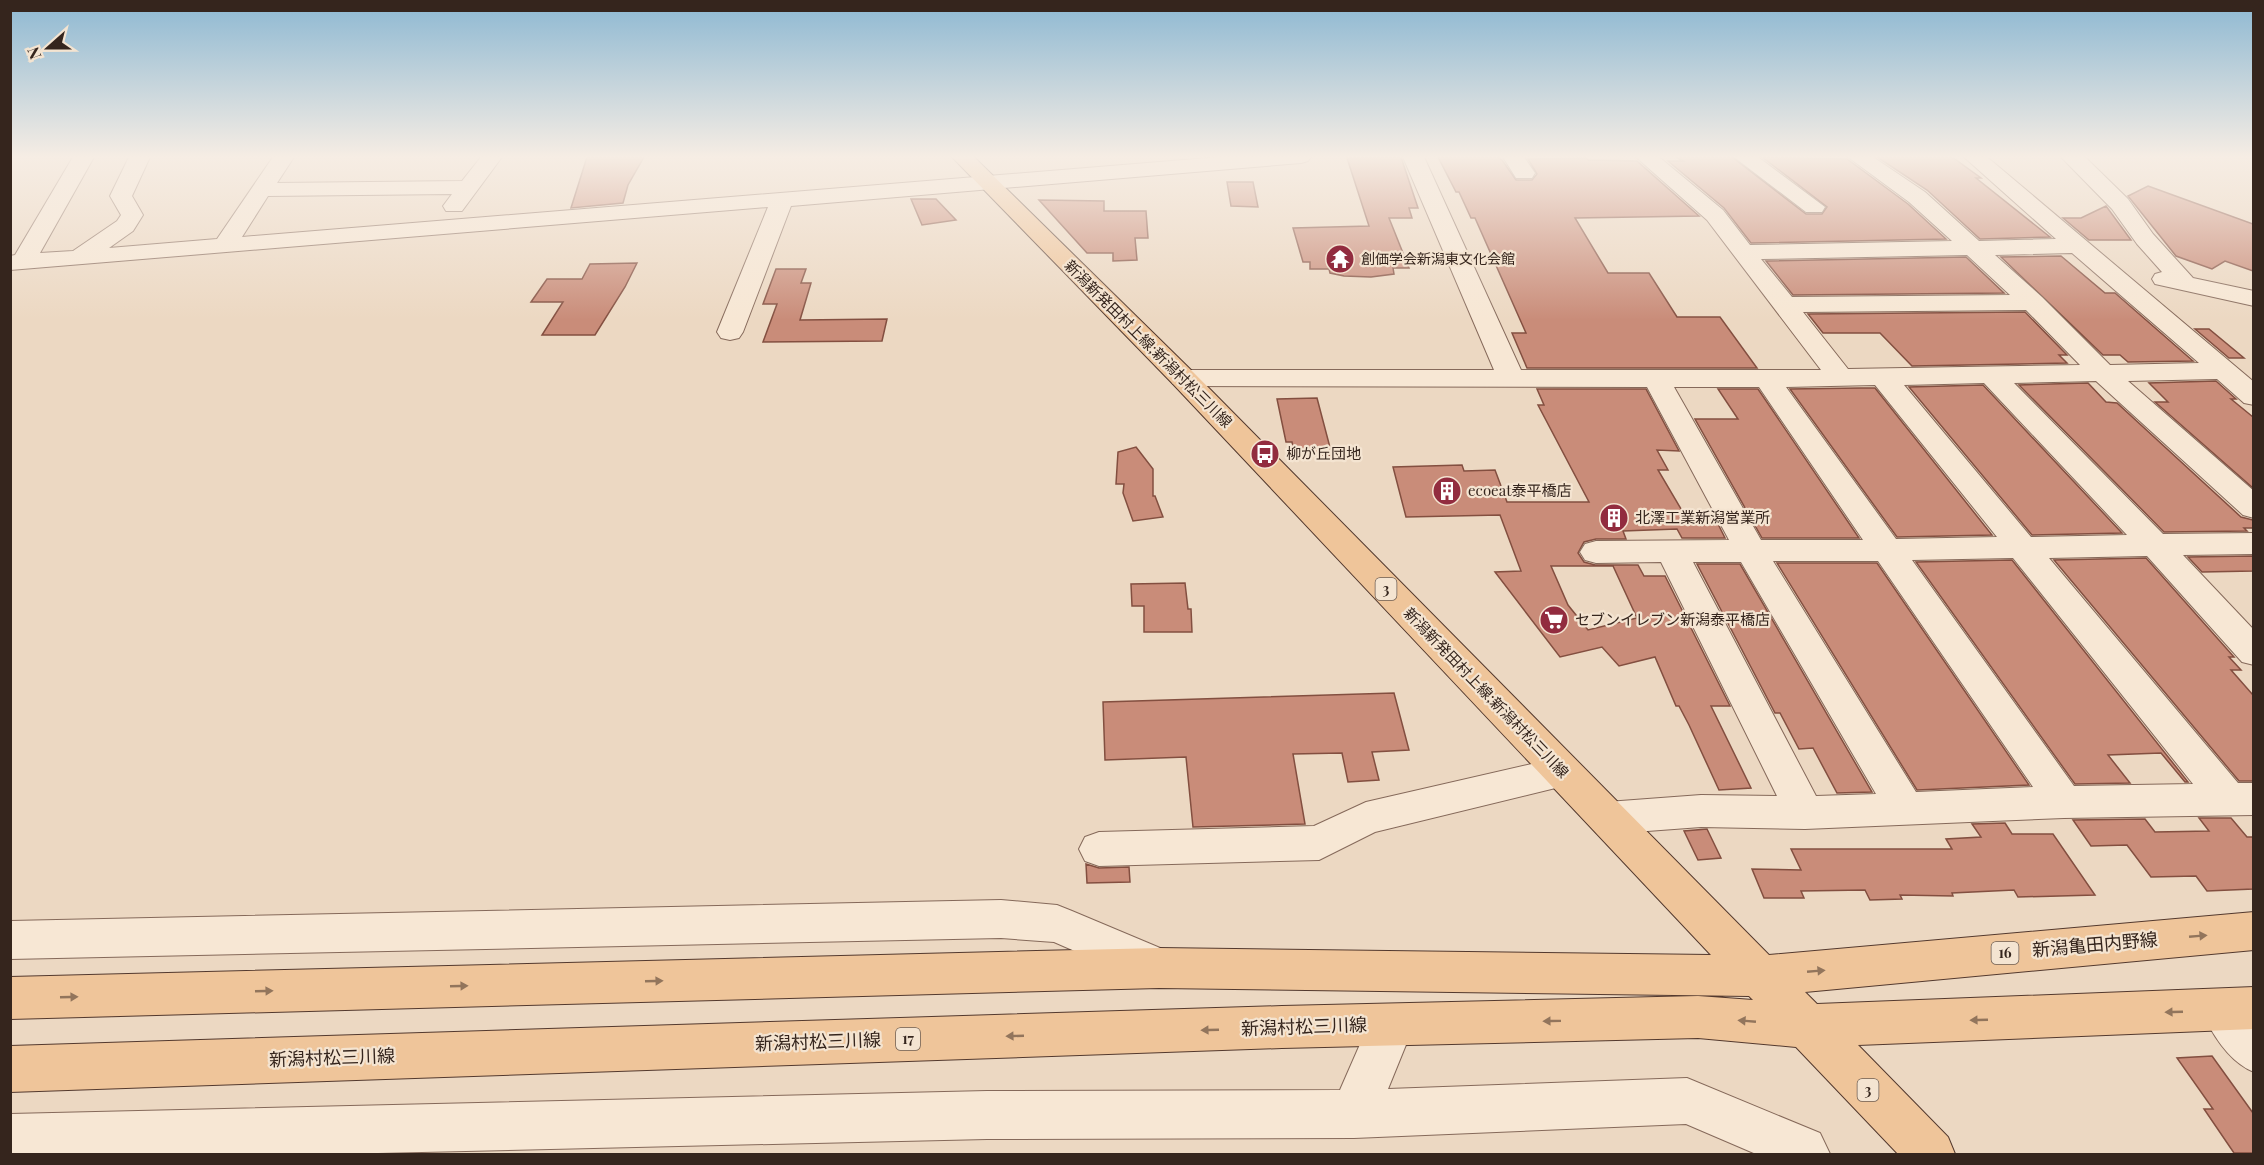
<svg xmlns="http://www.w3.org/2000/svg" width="2264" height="1165" viewBox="0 0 2264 1165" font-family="'Playfair Display','Noto Sans JP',serif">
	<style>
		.building { fill: #c98c79; stroke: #834f40; stroke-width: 1.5; fill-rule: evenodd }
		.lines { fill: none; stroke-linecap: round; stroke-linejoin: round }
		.minor-casing { stroke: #85695a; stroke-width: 2 }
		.major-casing { stroke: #53392e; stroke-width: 2 }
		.minor { fill: #f7e7d4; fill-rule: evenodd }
		.major { fill: #efc59a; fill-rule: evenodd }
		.oneway { fill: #92755c }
		.labels { text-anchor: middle; stroke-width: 4.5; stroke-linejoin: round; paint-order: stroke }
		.far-poi-label { font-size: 14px; fill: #35251d; stroke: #f4e4d1; text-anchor: start }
		.shield { fill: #f4e4d1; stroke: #6e5e53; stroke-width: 1.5 }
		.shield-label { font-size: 14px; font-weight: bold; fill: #35251d }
		.street-label { font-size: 15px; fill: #35251d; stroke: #f4e4d1 }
		.poi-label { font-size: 15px; fill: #35251d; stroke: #f4e4d1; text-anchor: start }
		.near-street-label { font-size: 18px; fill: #35251d; stroke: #f4e4d1 }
	</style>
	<rect width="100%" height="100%" fill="#ecd8c2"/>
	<path class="building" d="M587,157H644L628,185L623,203L571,208Z
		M1401,157L1418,208H1409L1412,218H1389L1409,268H1393L1394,274L1371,277L1344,276L1330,273L1329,269H1310V262H1303L1293,228L1369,226L1347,158Z
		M1438,157H1497L1502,160L1516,180H1532L1537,174L1528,159L1586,158L1588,160L1637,161L1699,216L1575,218L1608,273H1649L1677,317H1720L1757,368H1527L1512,333H1526L1475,218H1471L1459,192H1456Z
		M1676,157H1732L1806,214H1822L1827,207L1762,157L1847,159L1908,204L1946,239L1751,243L1724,208L1668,161H1683Z
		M1877,157H1952L1981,178H1976L2050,237L1980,239L1927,190Z
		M1227,182H1253L1258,207L1231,206Z
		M2148,186L2253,224V271L2225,261L2212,269L2176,256L2128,196Z
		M911,199H936L956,220L922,225Z
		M1039,200L1104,201V211H1146L1148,238H1135L1137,260L1113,261V253H1087Z
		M2106,206L2131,240H2089L2063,218H2081Z
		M2061,256L2105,293H2115L2193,361L2128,362L2120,355H2103L2001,257Z
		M1966,257L2004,293L1793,295L1766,261Z
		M637,263L625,287L595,335H542L563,302H531L547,279H582L590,264Z
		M776,269H806L801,283H811L800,320L887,319L882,341L763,342L777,304H763Z
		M2025,312L2067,355H2059L2067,363L1912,366L1880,333H1823L1808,314Z
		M2195,329H2209L2244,358H2229Z
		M2216,381L2236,399H2231L2253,417V488L2155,402H2168L2149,383Z
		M2088,383L2106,402L2117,403L2241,517L2253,520V528H2244L2247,531L2164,532L2019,385Z
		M1983,385L2122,533L2032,535L1909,387Z
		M1861,388H1875L1992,535L1897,537L1790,389Z
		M1537,389H1646L1679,451L1657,450L1668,470H1658L1684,514H1713L1725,538H1682L1677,529L1623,531L1626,539H1596L1584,542L1578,553L1584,562L1595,565H1638L1644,576H1665L1730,706H1711L1751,788L1719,790L1689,725L1679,706H1676L1655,657L1619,666L1602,647L1560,657L1495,572L1521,571L1500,515L1406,517L1393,467L1462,465L1464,471L1495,470L1507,502H1589L1538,405H1544ZM1551,566H1613L1637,618L1588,630L1568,605Z
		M1718,389H1758L1859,538H1762L1695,419H1738Z
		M1317,398L1332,455L1295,456L1292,442H1286L1277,399Z
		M1136,447L1153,469V496H1155L1163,517L1133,521L1123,493L1124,484H1116L1118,452Z
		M2253,556V571L2202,572L2188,557Z
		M2146,558L2234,657H2229L2241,670H2231L2253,695V781H2239L2054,560Z
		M2012,560L2188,782H2185L2161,753L2108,755L2130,783L2075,784L1916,562Z
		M1777,563H1877L2029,785L1917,790Z
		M1697,564H1740L1872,792L1837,793L1813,748L1799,749L1780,713H1775Z
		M1185,583L1188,609H1191L1192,632H1144V606H1132L1131,584Z
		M1394,693L1409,750L1372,752L1379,780L1348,782L1342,753L1293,754L1305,824L1193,827L1186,757L1105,760L1103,702Z
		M2199,818H2231L2247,837H2253V889L2207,891L2196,876L2151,877L2127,845L2091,846L2073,820L2145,819L2155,832L2209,831Z
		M2005,823L2012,834H2053L2095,895L2018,897L2014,890L1952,893L1953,896L1900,895L1902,899L1870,900L1865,890L1801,891L1804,898H1764L1752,869L1801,870L1791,849H1952L1946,839L1981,837L1972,824Z
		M1707,829L1721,858L1698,860L1684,831Z
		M1086,864L1099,868L1129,867L1130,882L1087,883Z
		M2212,1056L2253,1113V1153H2234L2204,1109H2213L2177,1058Z"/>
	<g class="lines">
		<g class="minor-casing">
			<path id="minor" d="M73,157H94L40,253L73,251L117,221L121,215L110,196L129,157H150L132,196L143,215L133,231L109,248L217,239L273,157H294L277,183L462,181L481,157H502L462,211H446L443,206L452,194L268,196L242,237L1220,157H1311L1308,161L1301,163L791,206L743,332L739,338L730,340L721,338L717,332L768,207L10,270V256L15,255Z
				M1403,157H1424L1521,370H1821L1707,220L1636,157H1659L1723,210L1750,245L1952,241L1909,202L1848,157H1873L1925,192L1979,241L2056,239L1964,157H1987L2254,382V405L2244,403L2217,379L2128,381L2254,491V518L2243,515L2096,381L2014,383L2163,534L2254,533V554L2183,555L2254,630V665L2242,662L2147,556L2049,558L2238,783H2254V815L2064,818L1805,829L1701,827L1607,834L1593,829L1587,818L1593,807L1607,802L1701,795L1777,796L1661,562L1596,563L1585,560L1580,552L1585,544L1596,541L1729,540L1647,387L1183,386L1173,384L1169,378L1173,372L1183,370H1494ZM2072,253L2199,363L2110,365L2042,297L1995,255ZM1967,255L2010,295L1792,297L1761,259ZM2026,310L2080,365L1848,369L1803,312ZM1984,383L2127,535L2031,537L1904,385ZM1875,385L1997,537L1896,539L1786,387ZM1674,387H1759L1863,540H1761ZM2013,558L2193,784L2074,786L1912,560ZM1773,561H1878L2033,787L1916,792ZM1693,562H1741L1876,794L1816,796Z
				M1503,157H1524L1535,173L1532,178H1516Z
				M1734,157H1758L1825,207L1822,212H1806Z
				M2061,157H2085L2128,199L2153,234L2193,278L2254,291V306L2155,284L2152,279L2155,274L2162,272L2137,244L2112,209Z
				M1562,757L1576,761L1581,772L1576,783L1375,832L1319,860L1099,866L1085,861L1079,849L1085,837L1099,832L1314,826L1366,802Z
				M1001,900L1057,905L1072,911L1172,953L1179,967L1172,981L1157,987L1054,942L1001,938L10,959V921Z
				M2224,989C2264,1005 2254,1035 2254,1072C2229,1062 2212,1034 2201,1010L2208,995Z
				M1391,1004L1407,1010L1414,1025L1388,1089L1687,1078L1820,1133L1830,1154H1756L1686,1124L1354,1138L987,1139L334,1154H10V1114L987,1091L1340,1090L1375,1010Z"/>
		</g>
		<g class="major-casing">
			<path id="major" d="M952,157H974L1193,372L1769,955L2254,912V950L1805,992L1817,1004L2254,987V1029L1858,1045L1948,1137L1955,1154H1898L1796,1047L1698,1038L1282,1048L10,1092V1046L1282,1006L1698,996L1753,1000L1749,996L1159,988L10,1019V977L1159,948L1711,955L1173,384Z"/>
		</g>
		<use href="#minor" class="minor"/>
		<use href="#major" class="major"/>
	</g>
	<defs><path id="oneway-solid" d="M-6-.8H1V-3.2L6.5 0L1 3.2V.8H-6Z" transform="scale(1.5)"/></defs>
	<g class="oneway">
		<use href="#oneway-solid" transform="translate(2198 936) rotate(-5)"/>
		<use href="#oneway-solid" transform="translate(1816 971) rotate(-5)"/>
		<use href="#oneway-solid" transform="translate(654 981) rotate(-2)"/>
		<use href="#oneway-solid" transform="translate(459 986) rotate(-2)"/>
		<use href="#oneway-solid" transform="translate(264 991) rotate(-2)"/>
		<use href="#oneway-solid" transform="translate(69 997) rotate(-2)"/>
		<use href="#oneway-solid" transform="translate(2174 1012) rotate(178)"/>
		<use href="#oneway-solid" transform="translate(1979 1020) rotate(178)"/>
		<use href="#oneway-solid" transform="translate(1552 1021) rotate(179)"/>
		<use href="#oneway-solid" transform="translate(1747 1021) rotate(-175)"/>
		<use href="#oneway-solid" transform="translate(1210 1030) rotate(178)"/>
		<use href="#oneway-solid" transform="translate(1015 1036) rotate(178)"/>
	</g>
	<linearGradient id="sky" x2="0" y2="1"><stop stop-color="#8db8d2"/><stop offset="0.49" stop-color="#f6ede4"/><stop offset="1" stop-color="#f6ede4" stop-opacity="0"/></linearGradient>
	<rect width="2264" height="320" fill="url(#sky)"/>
	<defs>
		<g id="temple-disc" transform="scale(1.5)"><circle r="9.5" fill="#922c3f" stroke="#f4e4d1"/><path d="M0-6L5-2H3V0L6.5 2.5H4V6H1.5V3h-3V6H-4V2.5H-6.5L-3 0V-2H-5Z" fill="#fff"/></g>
		<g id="bus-disc" transform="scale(1.5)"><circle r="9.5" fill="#922c3f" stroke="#f4e4d1"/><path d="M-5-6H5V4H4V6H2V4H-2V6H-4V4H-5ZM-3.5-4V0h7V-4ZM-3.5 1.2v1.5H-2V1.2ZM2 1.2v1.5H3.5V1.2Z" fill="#fff"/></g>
		<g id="building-disc" transform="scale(1.5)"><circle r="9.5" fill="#922c3f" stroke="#f4e4d1"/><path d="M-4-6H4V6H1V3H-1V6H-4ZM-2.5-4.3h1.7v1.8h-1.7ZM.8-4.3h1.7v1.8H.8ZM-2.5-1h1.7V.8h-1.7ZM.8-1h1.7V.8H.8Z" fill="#fff"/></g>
		<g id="supermarket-disc" transform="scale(1.5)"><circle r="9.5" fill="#922c3f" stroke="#f4e4d1"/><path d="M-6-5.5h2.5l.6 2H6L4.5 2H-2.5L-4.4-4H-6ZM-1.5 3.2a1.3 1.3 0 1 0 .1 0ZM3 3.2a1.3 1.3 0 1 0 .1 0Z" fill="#fff"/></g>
	</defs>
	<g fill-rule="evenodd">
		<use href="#temple-disc" x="1340" y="259"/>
		<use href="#bus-disc" x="1265" y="454"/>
		<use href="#building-disc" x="1447" y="491"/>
		<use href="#building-disc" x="1614" y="518"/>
		<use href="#supermarket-disc" x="1554" y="620"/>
	</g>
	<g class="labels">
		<g class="far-poi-label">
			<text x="1361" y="264">創価学会新潟東文化会館</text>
		</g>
		<g class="shield">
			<rect x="1375.5" y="578" width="21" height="22" rx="4.5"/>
			<rect x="1991.5" y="942" width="27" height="22" rx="4.5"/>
			<rect x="896" y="1028" width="24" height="22" rx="4.5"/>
			<rect x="1857.5" y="1079" width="21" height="22" rx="4.5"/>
		</g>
		<g class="shield-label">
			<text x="1386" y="594">3</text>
			<text x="2005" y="958">16</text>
			<text x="908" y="1044">17</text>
			<text x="1868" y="1095">3</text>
		</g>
		<g class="street-label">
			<text transform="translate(1148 344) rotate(45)" y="5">新潟新発田村上線;新潟村松三川線</text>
			<text transform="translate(1486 693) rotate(46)" y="5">新潟新発田村上線;新潟村松三川線</text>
		</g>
		<g class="poi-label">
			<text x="1286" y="459">柳が丘団地</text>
			<text x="1468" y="496">ecoeat泰平橋店</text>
			<text x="1635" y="523">北澤工業新潟営業所</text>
			<text x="1575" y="625">セブンイレブン新潟泰平橋店</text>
		</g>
		<g class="near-street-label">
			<text transform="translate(2095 945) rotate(-5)" y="6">新潟亀田内野線</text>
			<text transform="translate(1304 1027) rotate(-2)" y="6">新潟村松三川線</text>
			<text transform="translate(818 1042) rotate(-2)" y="6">新潟村松三川線</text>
			<text transform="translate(332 1058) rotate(-2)" y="6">新潟村松三川線</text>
		</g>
	</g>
	<rect width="2264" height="1165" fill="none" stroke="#35251d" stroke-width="24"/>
	<g transform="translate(48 48) rotate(249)" stroke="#f4e4d1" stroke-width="4.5" paint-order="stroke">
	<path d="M0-4.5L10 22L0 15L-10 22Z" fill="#35251d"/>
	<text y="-9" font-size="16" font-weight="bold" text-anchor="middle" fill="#35251d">N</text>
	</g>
</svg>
